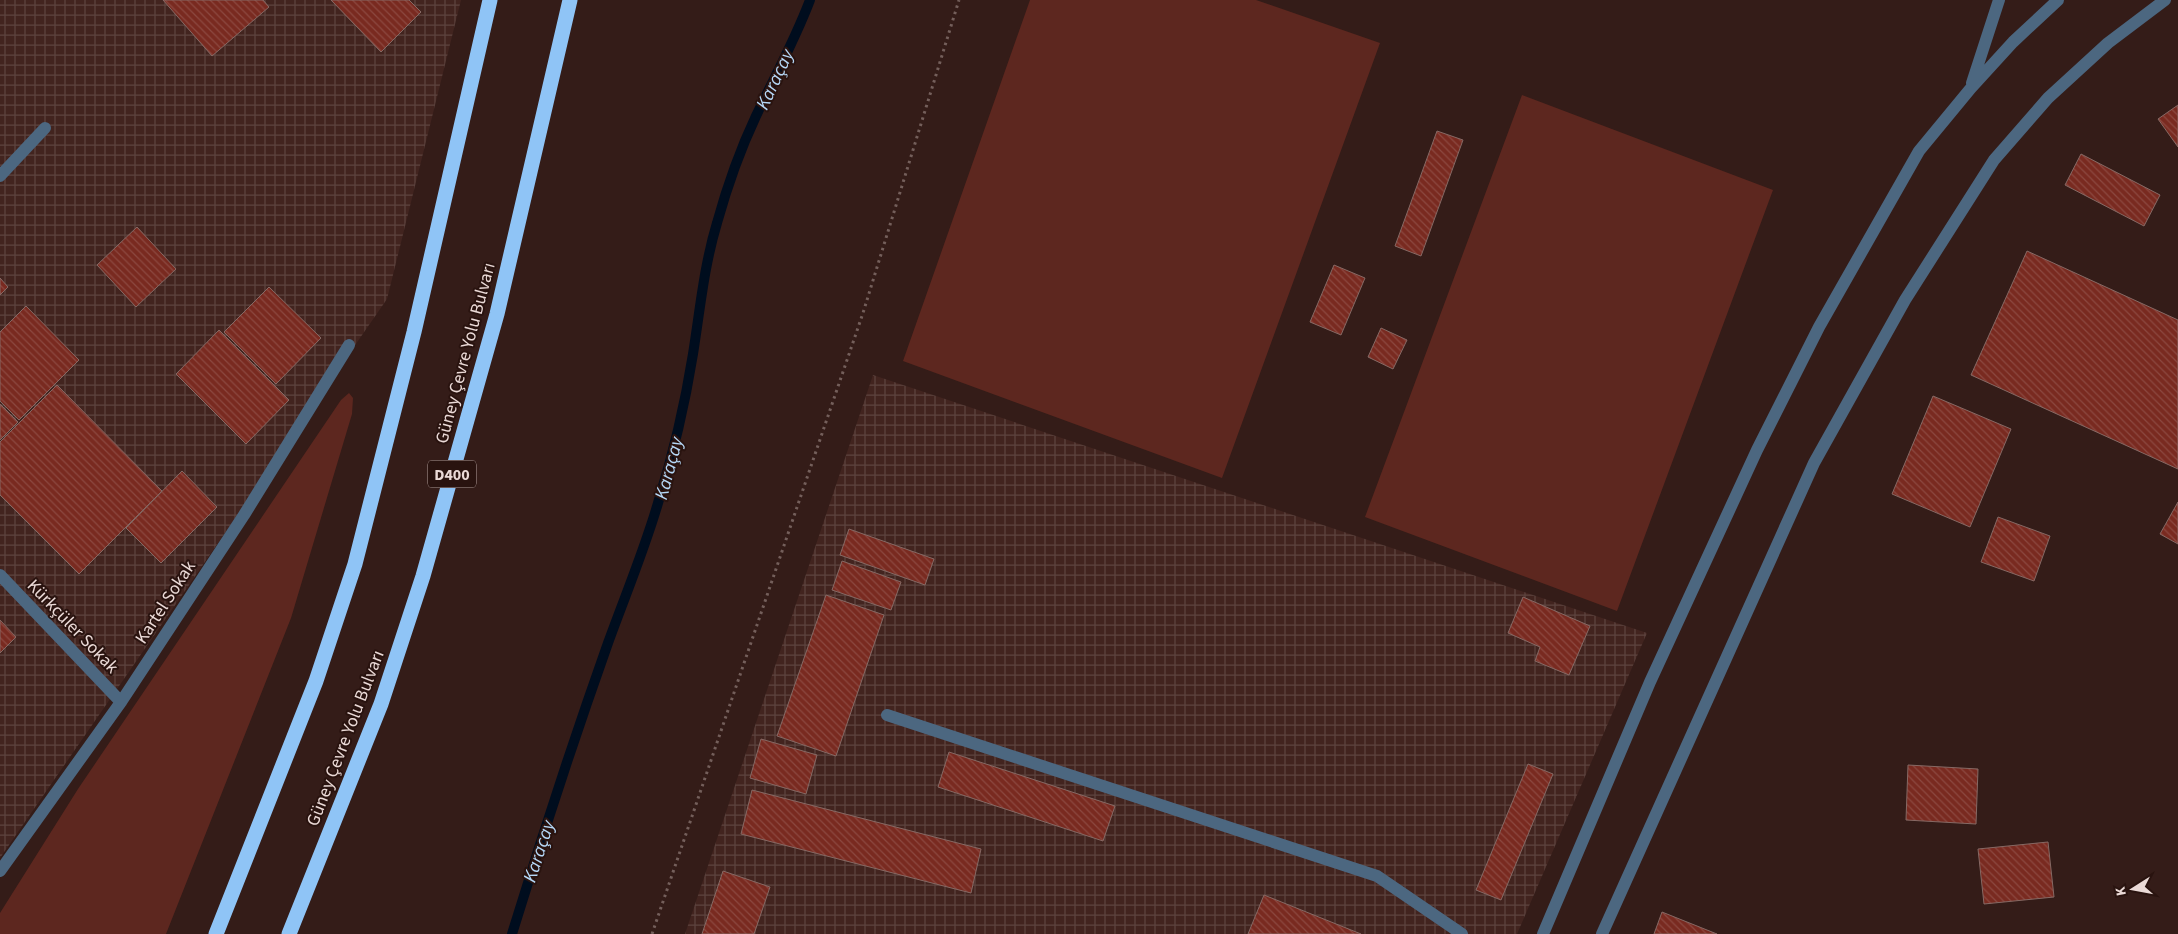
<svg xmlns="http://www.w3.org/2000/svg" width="2178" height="934" viewBox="0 0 2178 934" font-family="'Source Sans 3',sans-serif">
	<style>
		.industrial { fill: url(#industrial-grid) }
		.park { fill: #5d271f }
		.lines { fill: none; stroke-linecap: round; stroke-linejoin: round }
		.stream { stroke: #000d1e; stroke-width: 10 }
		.building { fill: url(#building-back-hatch); stroke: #866964 }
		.path { stroke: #745f5b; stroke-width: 3; stroke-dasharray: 2.5 4; stroke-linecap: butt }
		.lane { stroke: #4c6780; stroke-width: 12 }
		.street { stroke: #4c6780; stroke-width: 12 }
		.highway { stroke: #8fc4f6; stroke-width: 15 }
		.labels { text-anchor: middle; stroke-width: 4; stroke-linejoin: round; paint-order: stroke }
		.shield { fill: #29130f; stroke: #b19e9b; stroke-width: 1 }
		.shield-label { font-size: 16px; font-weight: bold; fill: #ebdad7 }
		.street-label { font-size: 18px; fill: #ebdad7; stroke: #29130f }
		.water-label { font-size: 19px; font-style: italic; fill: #b5d7f6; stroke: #29130f }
	</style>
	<defs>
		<pattern id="industrial-grid" width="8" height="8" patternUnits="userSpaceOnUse" patternTransform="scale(1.25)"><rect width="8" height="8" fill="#42241f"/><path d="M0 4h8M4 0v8" fill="none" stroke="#5d433f"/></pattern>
		<pattern id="building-back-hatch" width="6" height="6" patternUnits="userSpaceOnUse" patternTransform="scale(1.25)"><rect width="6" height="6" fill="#792a20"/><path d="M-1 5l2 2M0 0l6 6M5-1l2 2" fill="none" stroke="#8c4840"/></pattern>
	</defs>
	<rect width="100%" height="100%" fill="#341c18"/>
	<path class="industrial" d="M0,0H461L387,299L0,858Z
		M873,375L1647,633L1517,934H685Z"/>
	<path class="park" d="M1030,0H1256L1380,43L1222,478L903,361Z
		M1522,95L1773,190L1617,611L1365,517Z
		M349,393L353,398L352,414L291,618L166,934H0V913L78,789L341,400Z"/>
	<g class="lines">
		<path class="stream" d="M512,934C542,836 574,739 608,643C625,596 644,551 658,503C673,455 685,404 693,354C700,310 704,266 717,223C727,187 740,150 756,116C774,78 795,40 810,0"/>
	</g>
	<path class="building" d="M163,0H263L269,7L212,56Z
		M331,0H409L421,12L381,52Z
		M2178,105V147L2158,119Z
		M1437,131L1463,140L1421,256L1395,246Z
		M2081,154L2160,195L2144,226L2065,185Z
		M137,227L176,269L136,307L97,265Z
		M2027,251L2178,320V469L1971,375Z
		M1334,265L1365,278L1341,335L1310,322Z
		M0,278L8,287L0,295Z
		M269,287L321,338L276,384L224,332Z
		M26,306L79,360L19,420L0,401V332Z
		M1381,328L1407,340L1393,369L1368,357Z
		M219,330L289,400L246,444L176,374Z
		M57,385L162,491L79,574L0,495V442Z
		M1933,396L2011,429L1970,527L1892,494Z
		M0,404L18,422L0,440Z
		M182,471L217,507L161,563L126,528Z
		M2178,502V544L2160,534Z
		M1998,517L2050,536L2034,581L1981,562Z
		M849,529L934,559L925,585L840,555Z
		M842,561L901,582L891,610L832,590Z
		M826,595L884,615L836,756L777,736Z
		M1523,597L1590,626L1569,675L1535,661L1540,647L1508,633Z
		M0,620L16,637L0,653Z
		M761,739L817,755L806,794L750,778Z
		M949,752L1115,806L1103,841L938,787Z
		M1528,764L1553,774L1501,900L1476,890Z
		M1908,765L1978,769L1976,824L1906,820Z
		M752,790L981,849L971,893L741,834Z
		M2048,842L2054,897L1984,904L1978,849Z
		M723,871L770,887L754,934H702Z
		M1264,895L1361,934H1248Z
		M1662,912L1717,934H1654Z"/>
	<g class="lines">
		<path class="path" d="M652,934L863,313L959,0"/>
		<path class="lane" d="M887,715L1377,876L1462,934"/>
		<path class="street" d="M1972,83L1999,0
			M0,176L45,128
			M0,575L121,702
			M0,871L121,702L244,515L349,345
			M1543,934L1650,682L1757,450L1819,327L1919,151L1971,88L2013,42L2058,0
			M1602,934L1814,463L1905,300L1994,160L2048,98L2108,43L2165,0"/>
		<path class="highway" d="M216,934L316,681L355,564L414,332L490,0
			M289,934L381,704L423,576L497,314L570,0"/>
	</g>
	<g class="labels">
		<rect class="shield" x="428" y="460.5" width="48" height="27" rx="4"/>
		<g class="shield-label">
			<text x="452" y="480">D400</text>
		</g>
		<g class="street-label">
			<text transform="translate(465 353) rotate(-75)" y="6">Güney Çevre Yolu Bulvarı</text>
			<text transform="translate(165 602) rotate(-57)" y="6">Kartel Sokak</text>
			<text transform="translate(73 626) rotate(46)" y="6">Kürkçüler Sokak</text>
			<text transform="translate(345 738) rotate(-69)" y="6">Güney Çevre Yolu Bulvarı</text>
		</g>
		<g class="water-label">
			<text transform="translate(774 79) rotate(-65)" y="7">Karaçay</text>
			<text transform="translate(668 468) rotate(-75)" y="7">Karaçay</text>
			<text transform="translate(538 851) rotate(-72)" y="7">Karaçay</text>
		</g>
	</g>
	<g transform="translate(2133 889) rotate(259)" stroke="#29130f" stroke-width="4" paint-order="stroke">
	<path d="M0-4L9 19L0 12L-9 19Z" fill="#ebdad7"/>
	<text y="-8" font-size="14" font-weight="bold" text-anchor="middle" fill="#ebdad7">K</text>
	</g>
</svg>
